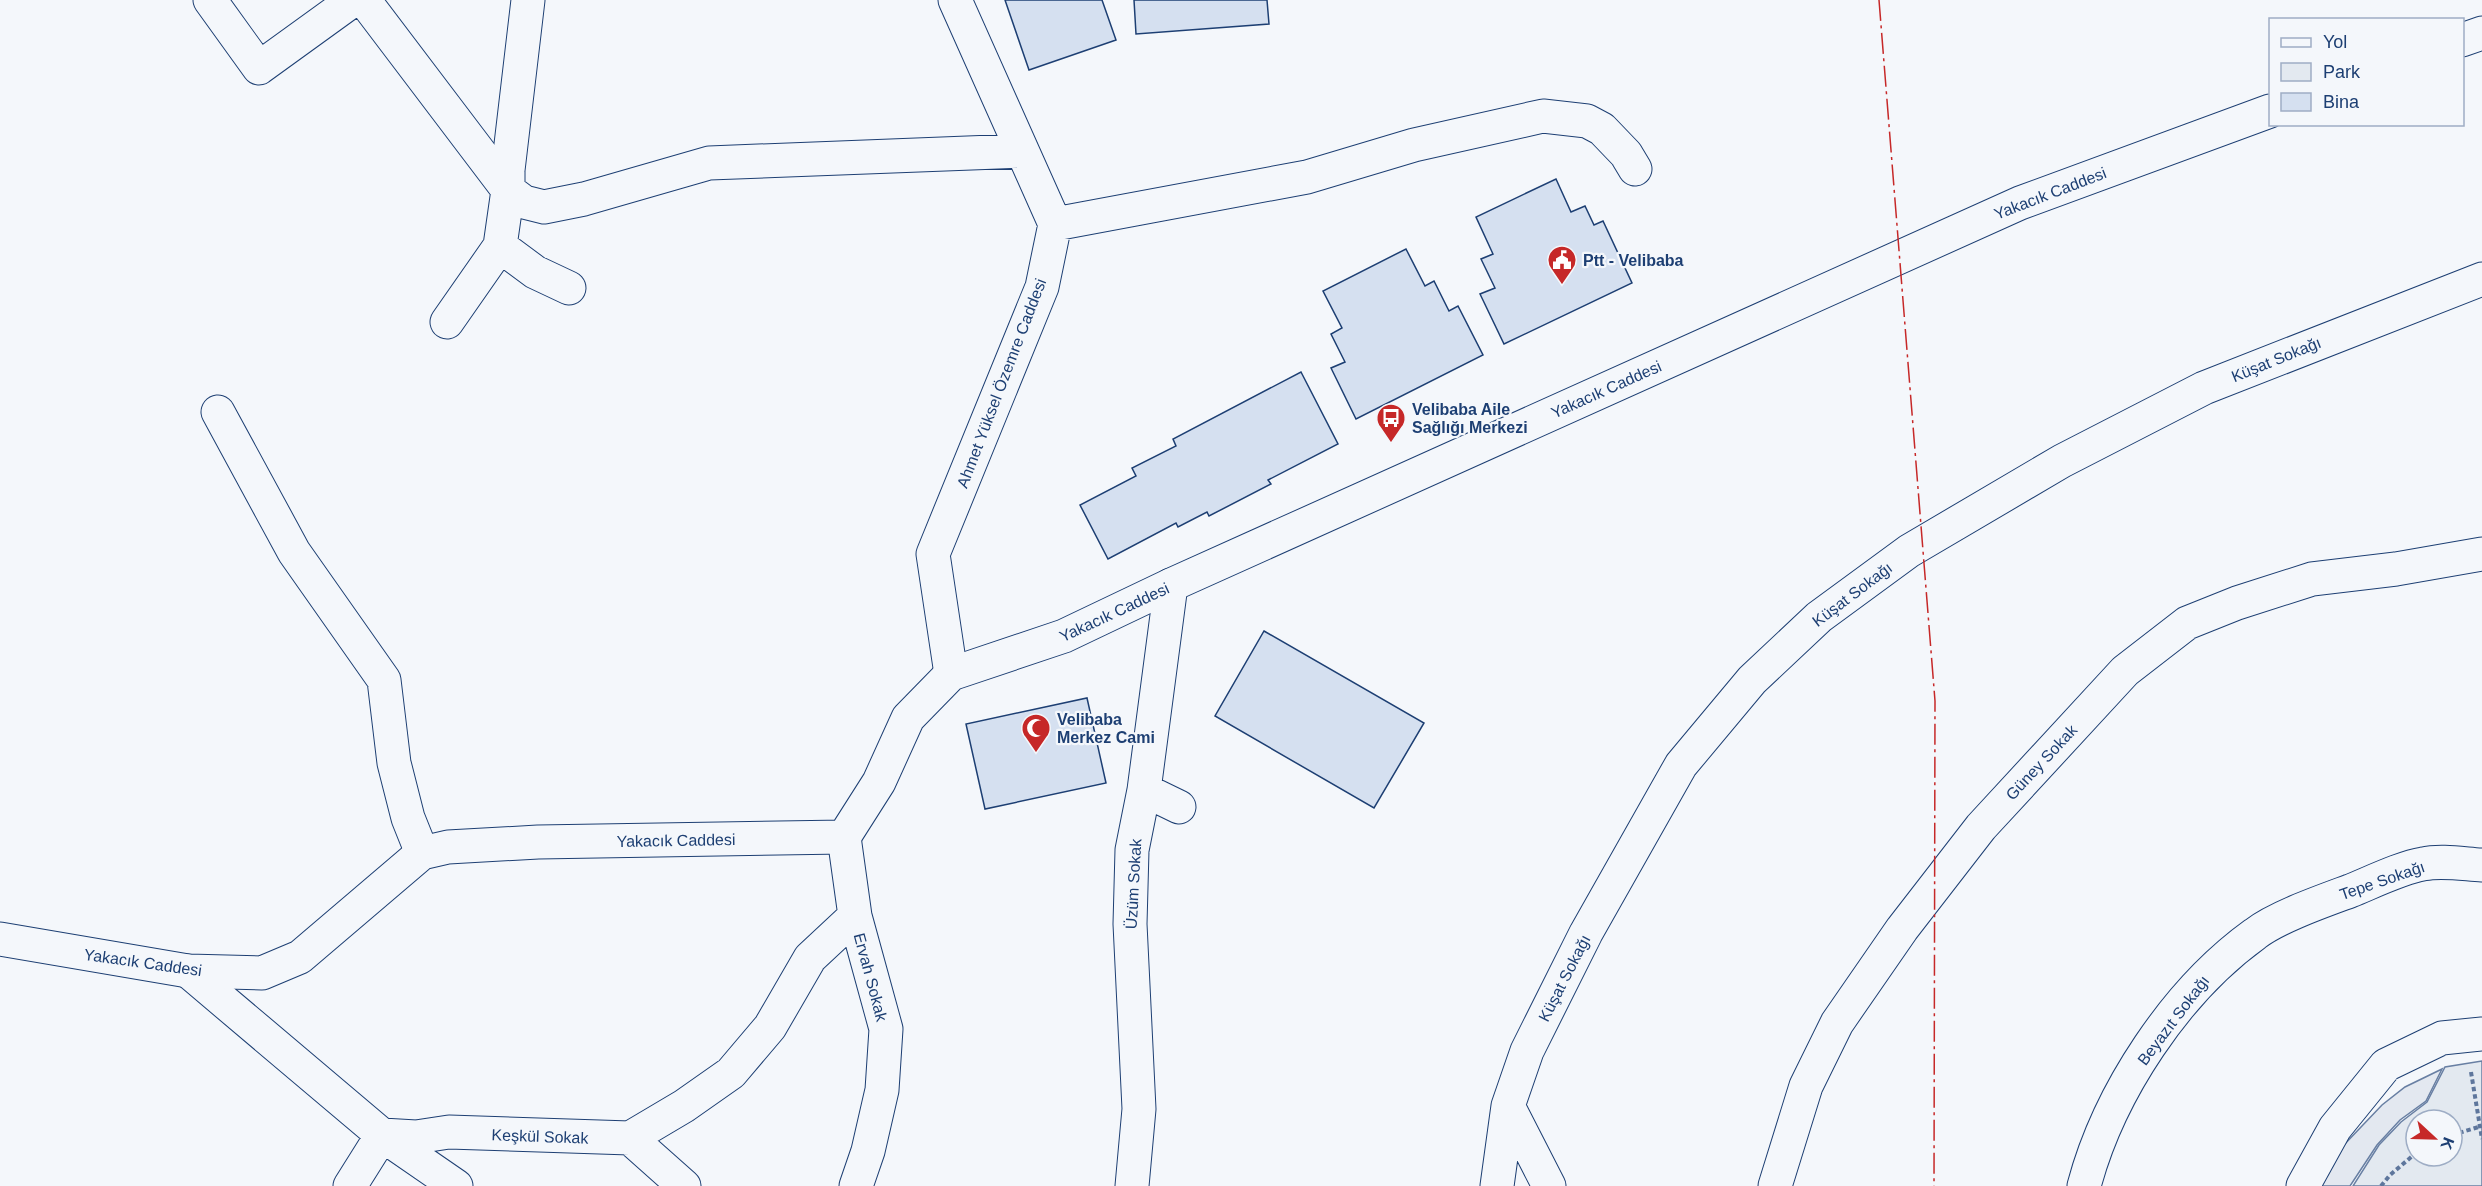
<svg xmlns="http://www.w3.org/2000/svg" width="2482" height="1186" viewBox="0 0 2482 1186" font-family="Helvetica,sans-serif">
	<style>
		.green { fill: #e3e9f0; stroke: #687fa3; stroke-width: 1.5; fill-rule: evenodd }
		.parking { fill: #e3e8f0; stroke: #687fa3; stroke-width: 1.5 }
		.building { fill: #d5e0f0; stroke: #1d3f73; stroke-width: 1.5 }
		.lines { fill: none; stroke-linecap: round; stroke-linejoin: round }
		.minor-casing { stroke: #1d3f73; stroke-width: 35 }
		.major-casing { stroke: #1d3f73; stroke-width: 35 }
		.path { stroke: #5e769c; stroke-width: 4; stroke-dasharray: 4.5 3; stroke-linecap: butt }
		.minor { stroke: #f4f7fb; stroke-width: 33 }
		.major { stroke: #f4f7fb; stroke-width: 33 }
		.power { stroke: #c62828; stroke-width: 1.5; stroke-dasharray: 21 4.5 3 4.5; stroke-linecap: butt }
		.labels { text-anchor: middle; stroke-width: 4.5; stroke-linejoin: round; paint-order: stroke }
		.street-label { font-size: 16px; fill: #1d3f73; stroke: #f4f7fb }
		.poi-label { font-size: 16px; font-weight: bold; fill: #1d3f73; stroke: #f4f7fb; text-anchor: start }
	</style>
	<rect width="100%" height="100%" fill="#f4f7fb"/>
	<path class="green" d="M2482,1061V1186H2353L2379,1145L2401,1122L2427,1102L2445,1067ZM2416,1120H2452V1156H2416Z"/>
	<path class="parking" d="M2442,1069L2426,1101L2400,1120L2377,1145L2350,1186H2321L2341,1148L2382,1105L2405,1087Z"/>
	<path class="building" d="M1005,0H1102L1116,40L1029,70Z
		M1134,0H1267L1269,24L1136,34Z
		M1556,179L1571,212L1585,206L1594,225L1603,221L1632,283L1504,344L1480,294L1495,288L1481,259L1493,254L1476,217Z
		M1406,249L1425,286L1434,281L1449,311L1458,306L1483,355L1356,419L1331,368L1345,362L1331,334L1342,328L1323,291Z
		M1301,372L1338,444L1268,480L1271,484L1209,516L1207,512L1178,527L1176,523L1108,559L1080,505L1136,476L1132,468L1176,446L1173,439Z
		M1264,631L1424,723L1374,808L1215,716Z
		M1087,698L1106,783L985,809L966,724Z"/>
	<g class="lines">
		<g class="minor-casing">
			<path id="minor" d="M210,0L259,68L353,0
				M364,0L508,190L500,246L535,272L569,288
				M528,0L508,170V190L524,202L544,207L584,199L709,163L1021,151
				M1055,224L1307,177L1414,145L1543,116L1587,121L1602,129L1626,154L1635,169
				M447,322L500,246
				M218,412L294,552L384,680L394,763L408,818L422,853
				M951,674L933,554L1042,287L1055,224L955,0
				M1144,790L1179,807
				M844,837L855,916L886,1029L882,1090L868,1151L856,1186
				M188,971L382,1135L416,1137L449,1132L630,1138L684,1106L731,1073L770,1027L810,958L855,916
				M1508,1106L1549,1186
				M630,1138L684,1186
				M350,1186L382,1135L456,1186
				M1132,1186L1139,1109L1130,924L1132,850L1144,790L1171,585
				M1497,1186L1508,1106L1527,1051L1586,933L1681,765L1752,680L1819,617L1909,551L2062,461L2204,388L2482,279
				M1775,1186L1806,1086L1837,1023L1902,929L1981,827L2125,671L2187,623L2237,603L2312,579L2396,569L2482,554
				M2084,1186C2109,1092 2176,991 2255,934C2277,917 2323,901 2350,891C2370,883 2403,867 2423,864C2441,860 2464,864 2482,865
				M2303,1186L2335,1128L2386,1065L2442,1038L2482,1034"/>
		</g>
		<g class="major-casing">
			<path id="major" d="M2462,40L2482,33
				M0,939L188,971L262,973L300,957L422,853L448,847L538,842L844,837L879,782L908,718L951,674L1064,636L1171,585L2020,203L2270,111"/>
		</g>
		<path class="path" d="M2471,1072L2482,1139
			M2452,1135L2482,1126
			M2381,1186L2390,1175L2416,1153"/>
		<use href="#minor" class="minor"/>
		<use href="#major" class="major"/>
		<path class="power" d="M1879,0L1935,701L1934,1186"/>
	</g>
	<defs>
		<g id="civic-pin" transform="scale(1.5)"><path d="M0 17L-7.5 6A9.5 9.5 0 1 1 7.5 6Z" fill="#c62828" stroke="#f4f7fb"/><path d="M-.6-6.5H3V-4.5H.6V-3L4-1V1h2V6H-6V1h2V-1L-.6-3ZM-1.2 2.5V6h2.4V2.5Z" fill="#fff"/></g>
		<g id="bus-pin" transform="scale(1.5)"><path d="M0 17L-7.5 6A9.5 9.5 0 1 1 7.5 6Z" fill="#c62828" stroke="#f4f7fb"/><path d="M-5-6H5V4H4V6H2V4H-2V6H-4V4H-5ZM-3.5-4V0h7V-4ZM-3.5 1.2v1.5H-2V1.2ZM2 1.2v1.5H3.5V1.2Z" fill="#fff"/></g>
		<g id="mosque-pin" transform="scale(1.5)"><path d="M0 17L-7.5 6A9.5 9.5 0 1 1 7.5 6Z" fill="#c62828" stroke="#f4f7fb"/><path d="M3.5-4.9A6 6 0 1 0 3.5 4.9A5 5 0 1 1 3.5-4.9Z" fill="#fff"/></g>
	</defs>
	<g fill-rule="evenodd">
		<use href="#civic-pin" x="1562" y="260"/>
		<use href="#bus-pin" x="1391" y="418"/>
		<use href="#mosque-pin" x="1036" y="728"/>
	</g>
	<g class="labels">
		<g class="street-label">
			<text transform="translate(2050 193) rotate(-21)" y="6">Yakacık Caddesi</text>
			<text transform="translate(2276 359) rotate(-22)" y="6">Küşat Sokağı</text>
			<text transform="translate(1001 383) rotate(-69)" y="6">Ahmet Yüksel Özemre Caddesi</text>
			<text transform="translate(1606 389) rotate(-24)" y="6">Yakacık Caddesi</text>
			<text transform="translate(1852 594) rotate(-37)" y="6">Küşat Sokağı</text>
			<text transform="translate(1114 612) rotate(-25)" y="6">Yakacık Caddesi</text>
			<text transform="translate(2041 762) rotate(-47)" y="6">Güney Sokak</text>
			<text transform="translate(676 840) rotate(-1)" y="6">Yakacık Caddesi</text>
			<text transform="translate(2382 880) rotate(-19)" y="6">Tepe Sokağı</text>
			<text transform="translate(1133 884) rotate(-87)" y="6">Üzüm Sokak</text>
			<text transform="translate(143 962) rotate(8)" y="6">Yakacık Caddesi</text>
			<text transform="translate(871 977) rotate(75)" y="6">Ervah Sokak</text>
			<text transform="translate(1564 978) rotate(-63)" y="6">Küşat Sokağı</text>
			<text transform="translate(2173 1020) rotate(-53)" y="6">Beyazıt Sokağı</text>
			<text transform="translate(540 1136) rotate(2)" y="6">Keşkül Sokak</text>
		</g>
		<g class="poi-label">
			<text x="1583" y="266">Ptt - Velibaba</text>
			<text x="1412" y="415">Velibaba Aile<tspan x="1412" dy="18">Sağlığı Merkezi</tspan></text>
			<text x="1057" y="725">Velibaba<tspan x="1057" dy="18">Merkez Cami</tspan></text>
		</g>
	</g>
	<rect x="2269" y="18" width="195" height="108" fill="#f4f7fb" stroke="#9eadc5" stroke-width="1.5"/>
	<rect x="2281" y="38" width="30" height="9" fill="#f4f7fb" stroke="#9eadc5" stroke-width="1.5"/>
	<text x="2323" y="48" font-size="18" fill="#1d3f73">Yol</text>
	<rect x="2281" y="63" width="30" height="18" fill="#e3e9f0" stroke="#9eadc5" stroke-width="1.5"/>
	<text x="2323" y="78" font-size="18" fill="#1d3f73">Park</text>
	<rect x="2281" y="93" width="30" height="18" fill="#d5e0f0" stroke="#9eadc5" stroke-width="1.5"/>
	<text x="2323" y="108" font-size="18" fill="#1d3f73">Bina</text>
	<g transform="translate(2434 1138) rotate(112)"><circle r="28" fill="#f4f7fb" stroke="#9eadc5" stroke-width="1.5"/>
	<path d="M0-4.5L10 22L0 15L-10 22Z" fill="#c62828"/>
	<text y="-9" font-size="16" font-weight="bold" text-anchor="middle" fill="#1d3f73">K</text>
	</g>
</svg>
